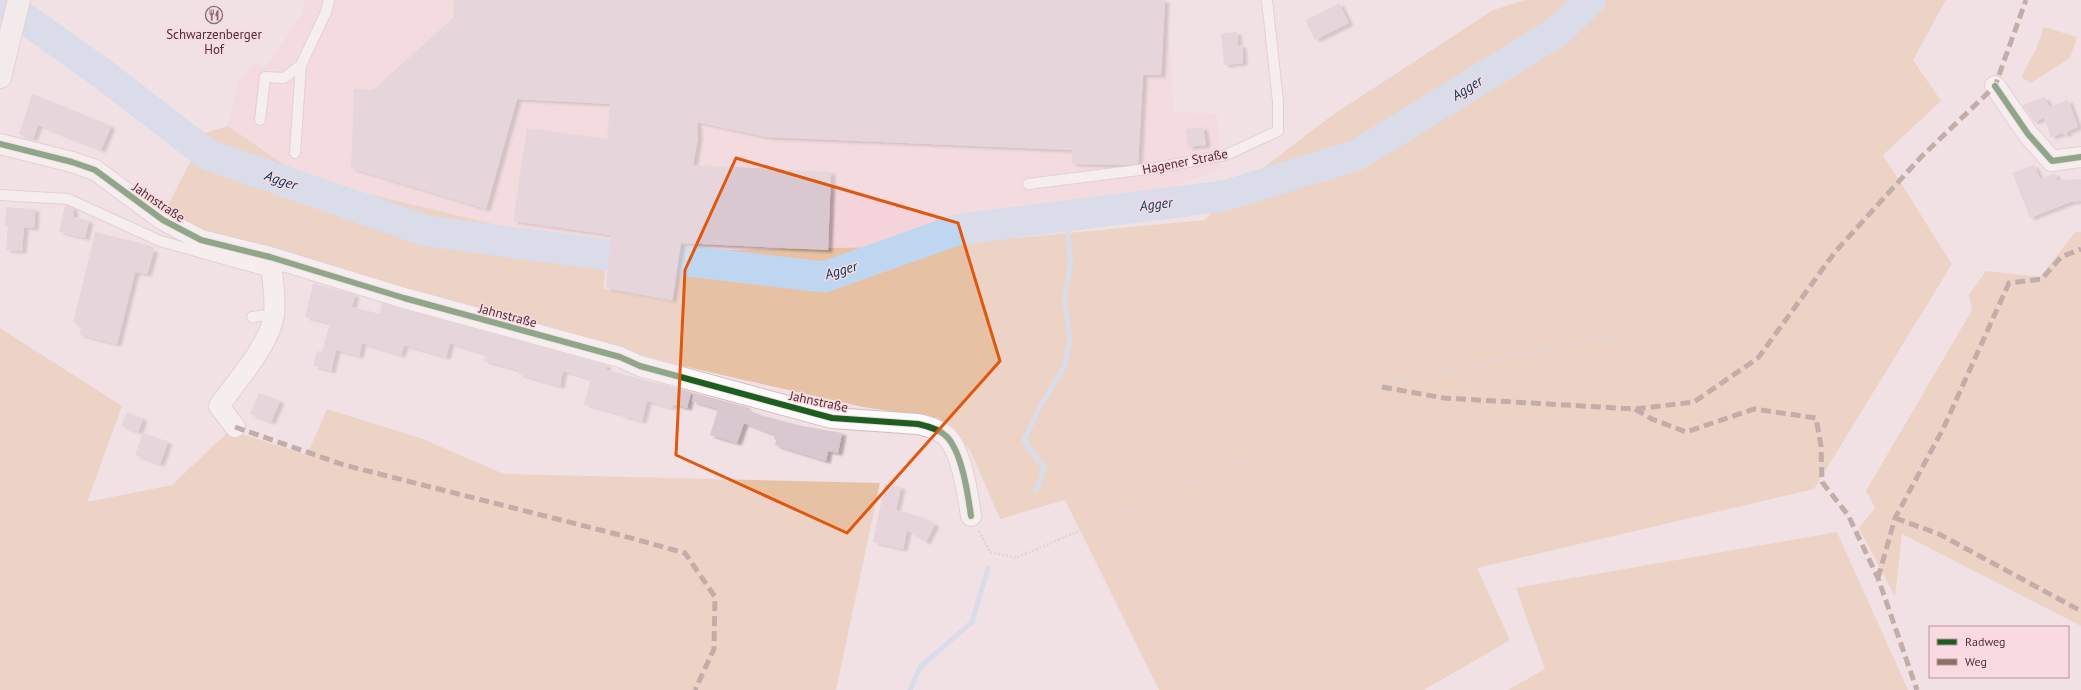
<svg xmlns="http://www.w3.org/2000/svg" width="2081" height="690" viewBox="0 0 2081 690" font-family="'PT Sans',sans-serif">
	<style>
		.built { fill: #f5d3da }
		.green { fill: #e7c1a3 }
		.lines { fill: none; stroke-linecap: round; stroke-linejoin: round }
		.stream { stroke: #bed6ef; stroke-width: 5 }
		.river { stroke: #bed6ef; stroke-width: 31 }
		.building { fill: #dac8d0; filter: url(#shadow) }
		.lane-casing { stroke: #d1bcc0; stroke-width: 12 }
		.street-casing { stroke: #d1bcc0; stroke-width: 22 }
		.secondary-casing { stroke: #d1bcc0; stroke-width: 24 }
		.path { stroke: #cdc5c6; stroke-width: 2.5; stroke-dasharray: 2 2; stroke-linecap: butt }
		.lane { stroke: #fdfafb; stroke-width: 10 }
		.street { stroke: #fdfafb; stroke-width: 20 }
		.secondary { stroke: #f3f4f4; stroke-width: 22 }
		.quiet { stroke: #8d6e63; stroke-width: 5; stroke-dasharray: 10 5; stroke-linecap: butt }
		.cycleway-casing { stroke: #f8dae0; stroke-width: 8 }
		.cycleway { stroke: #1b5e20; stroke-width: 6 }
		.marked { fill: none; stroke: #e0570e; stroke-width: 3; stroke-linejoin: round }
		.labels { text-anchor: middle; stroke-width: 3; stroke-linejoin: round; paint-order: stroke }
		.poi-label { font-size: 13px; fill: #4d3137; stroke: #f8dae0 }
		.street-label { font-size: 13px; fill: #4d3137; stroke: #f8dae0 }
		.water-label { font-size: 14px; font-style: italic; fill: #00375b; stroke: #f8dae0 }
	</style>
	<defs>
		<filter id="shadow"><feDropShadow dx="4.5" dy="2.5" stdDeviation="1" flood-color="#0004"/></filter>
	</defs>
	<rect width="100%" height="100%" fill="#f1e1e4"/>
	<path class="built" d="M304,0H1166L1174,112L1217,114L1221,169L1134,201L931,246L682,251L674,302L603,289L608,243L493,224L336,186L284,165L228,126L238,82L252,64L265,68L303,12Z"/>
	<path class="green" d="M1526,0H1946L1913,60L1941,101L1883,155L1952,264L1814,489L1477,568L1510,640L1424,690H1159L1065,500L1000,519L970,450L939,418L863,407L670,363L188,227L168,205L205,133L228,126L284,165L336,186L493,224L608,243L603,289L673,302L682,251L931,246L1205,220L1233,191L1331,116L1493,10Z
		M2044,27L2077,37L2070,58L2031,83L2021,77L2036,49Z
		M2075,232H2081V626L1902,534L1895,597L1859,528L1875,508L1866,491L1972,310L1969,295L1986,271L2040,277Z
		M0,328L122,406L87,502L172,485L230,430L307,455L327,409L423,439L504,474L880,483L836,690H0Z
		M1837,532L1908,690H1508L1545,669L1516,588Z"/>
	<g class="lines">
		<path class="stream" d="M1036,491L1044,468L1036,458L1024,440L1042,403L1064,367L1070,340L1064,299L1071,262L1067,229L1084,214
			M910,690L920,667L972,622L988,568"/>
		<path class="river" d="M0,1L103,74L208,155L427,231L608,255
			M678,260L824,277L957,230L1224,196L1357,155L1557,32L1590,0"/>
	</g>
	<path class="building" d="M454,0H1165L1161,75H1143L1138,164L1123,165L1072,164V150L766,137L697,122L698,138L693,165L831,172L828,250L681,243L672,300L606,288L611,235L513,221L527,128L607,139L610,104L517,99L486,209L351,168L354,89L373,90L453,18Z
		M1339,3L1349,23L1315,40L1305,20Z
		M1237,32L1238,45H1242L1243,63L1224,65L1221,34Z
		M32,94L111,126L101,150L38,125L33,139L19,134Z
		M2045,97L2049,107L2068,100L2078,127L2068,131L2066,135L2062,133L2051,137L2044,118L2034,122L2022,105Z
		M1203,127L1206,145L1188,147L1186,129Z
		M2034,165L2040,179L2055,173L2057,180L2081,179V201L2070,202L2030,218L2012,173Z
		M65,205L73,208L74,217L89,221L85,238L59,232Z
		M6,207L35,209L34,228L24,227L22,251L6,250L8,227L5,225Z
		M95,232L148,245V248L154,250L147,274L135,272L117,344L79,335L82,326L73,323Z
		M313,283L355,295L352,307L380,314L382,303L607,365L606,370L691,392L687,408L673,404L672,408L647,401L642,421L620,415L621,414L584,404L591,379L563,371L560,386L518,374L519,370L484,361L485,354L450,343L446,357L404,345L401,355L362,343L359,356L336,350L331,371L313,366L317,351L322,352L330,323L305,317Z
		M259,393L280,401L271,422L250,414Z
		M694,393L746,407L745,409L760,415L801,426L842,433L838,453L828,451L826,461L775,445L776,440L774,439L775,435L744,423L737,443L710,435L718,409L692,401Z
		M127,412L143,419L138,432L121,426Z
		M143,433L168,442L160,464L135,455Z
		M885,484L901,487L896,510L921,517L935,524L926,542L907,530L903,549L873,542Z"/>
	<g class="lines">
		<g class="lane-casing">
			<path id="lane" d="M260,120L265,77L284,78L301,65L326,12L329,0
				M295,153L301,65
				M1028,184L1155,168L1226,155L1278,131V102L1267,0
				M0,195L68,199L160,241L271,272
				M252,317L274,314"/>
		</g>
		<g class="street-casing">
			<path id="street" d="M1995,86L2028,134L2052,161L2081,157
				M0,144L72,162L95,170L163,220L201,240L270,257L404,298L620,357L640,366L832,418L918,424C927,426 939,429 946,436C962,451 968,495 971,516
				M235,427L219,406C236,382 270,344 274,315C276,298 272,274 270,257"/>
		</g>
		<g class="secondary-casing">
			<path id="secondary" d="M0,77L19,0"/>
		</g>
		<path class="path" d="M979,531L990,552L1016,558L1268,450L1382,387L1517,355L1615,336L1667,294L1767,142L1863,49L1906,0"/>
		<use href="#lane" class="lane"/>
		<use href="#street" class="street"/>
		<use href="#secondary" class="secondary"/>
		<path class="quiet" d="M1382,387L1444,398L1635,409L1694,402L1758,358L1835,252L1921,157L1995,86L2026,0
			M1635,409L1652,419L1686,432L1754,409L1816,418L1821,446L1822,482L1848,515L1878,578L1917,690
			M235,427L344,465L620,535L685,553L715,597L714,649L695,690
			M1895,518L1939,534L2081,611
			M1878,578L1895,518L1943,429L2009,283L2042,279L2061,257L2081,249"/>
		<g class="cycleway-casing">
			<path id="cycleway" d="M1995,86L2028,134L2052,161L2081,157
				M0,144L72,162L95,170L163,220L201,240L270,257L404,298L620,357L640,366L832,418L918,424C927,426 939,429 946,436C962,451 968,495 971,516"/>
		</g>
		<use href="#cycleway" class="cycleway"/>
	</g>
	<path d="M0 0H2081V690H0ZM736,158L958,223L1000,361L847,533L676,455L685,270Z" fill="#f1e1e4" fill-opacity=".55" fill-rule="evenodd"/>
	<path class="marked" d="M736,158L958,223L1000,361L847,533L676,455L685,270Z"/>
	<defs>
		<g id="restaurant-ring" transform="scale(0.9)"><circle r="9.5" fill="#f8dae0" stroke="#866f74" stroke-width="1.5"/><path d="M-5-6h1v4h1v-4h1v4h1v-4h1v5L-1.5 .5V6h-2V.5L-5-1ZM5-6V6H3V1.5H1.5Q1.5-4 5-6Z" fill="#866f74"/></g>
	</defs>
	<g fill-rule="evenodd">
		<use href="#restaurant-ring" x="214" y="15"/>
	</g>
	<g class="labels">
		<g class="poi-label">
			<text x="214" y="39">Schwarzenberger<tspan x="214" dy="15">Hof</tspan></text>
		</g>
		<g class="street-label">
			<text transform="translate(1185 161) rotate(-11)" y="5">Hagener Straße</text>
			<text transform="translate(159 202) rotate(34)" y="5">Jahnstraße</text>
			<text transform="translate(508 315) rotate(15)" y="5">Jahnstraße</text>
			<text transform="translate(819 401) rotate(12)" y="5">Jahnstraße</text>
		</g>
		<g class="water-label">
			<text transform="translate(1467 88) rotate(-32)" y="5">Agger</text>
			<text transform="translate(281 180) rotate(19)" y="5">Agger</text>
			<text transform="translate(1156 204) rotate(-7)" y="5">Agger</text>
			<text transform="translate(841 270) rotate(-16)" y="5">Agger</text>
		</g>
	</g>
	<rect x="1929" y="626" width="140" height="52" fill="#f8dae0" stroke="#b4969c"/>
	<rect x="1937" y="639" width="20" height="6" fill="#1b5e20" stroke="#b4969c"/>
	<text x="1965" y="646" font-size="12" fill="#4d3137">Radweg</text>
	<rect x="1937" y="659" width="20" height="6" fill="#8d6e63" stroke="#b4969c"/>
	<text x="1965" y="666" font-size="12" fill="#4d3137">Weg</text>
</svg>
